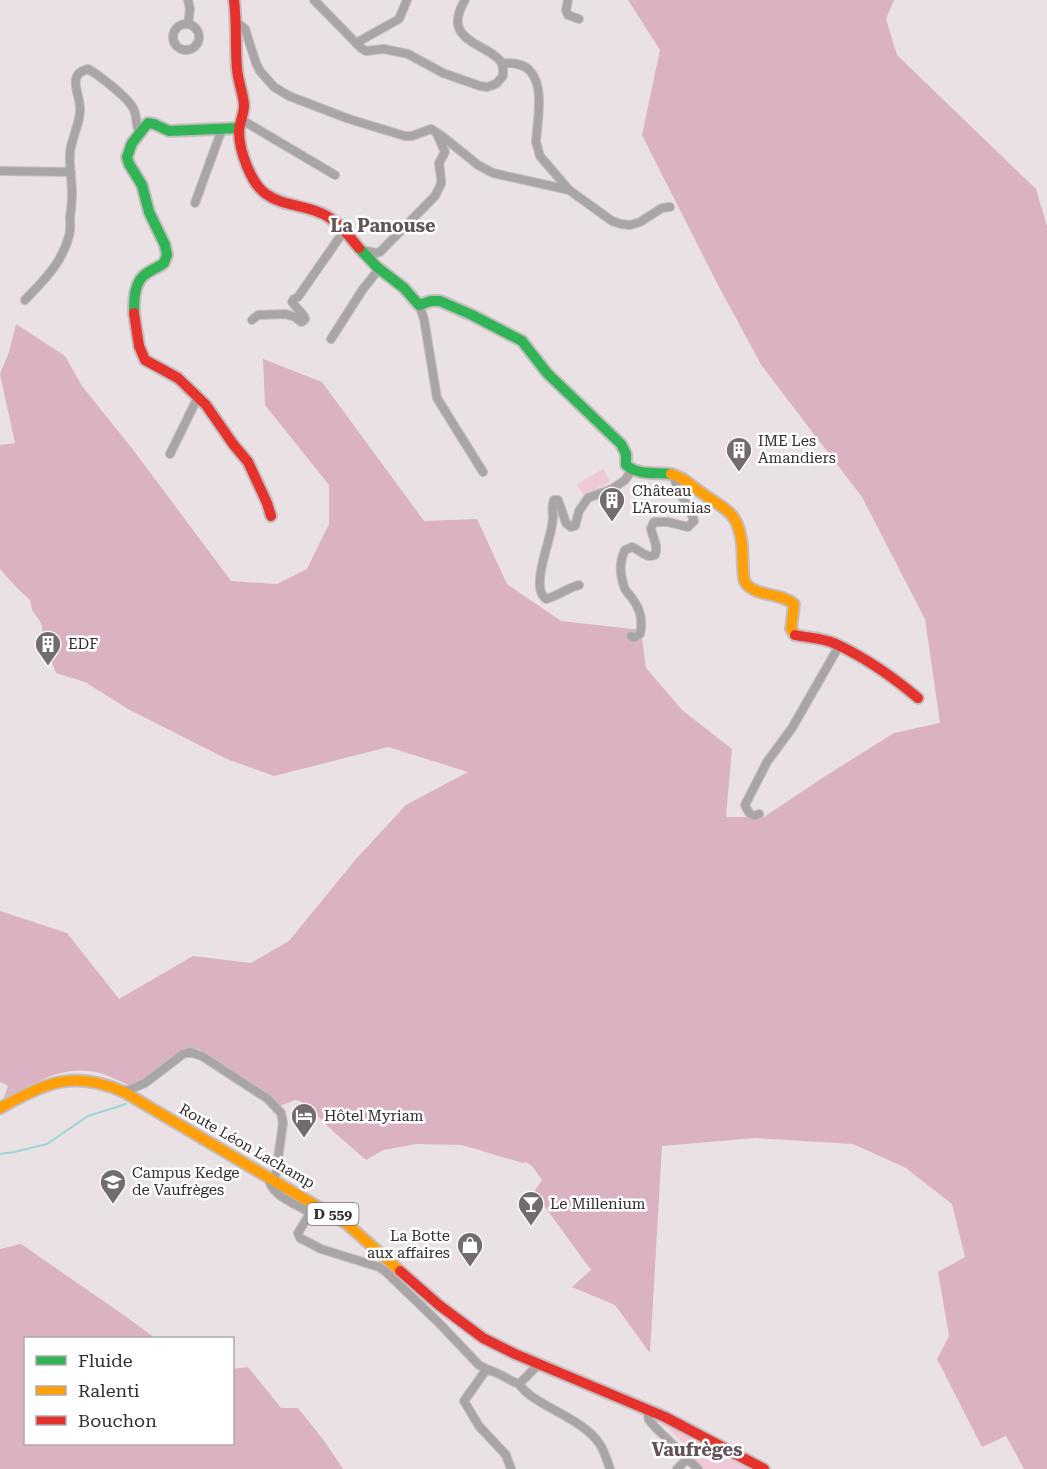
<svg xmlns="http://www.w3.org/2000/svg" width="1047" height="1469" viewBox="0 0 1047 1469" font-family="'Roboto Serif',serif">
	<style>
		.green { fill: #efc9d7 }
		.forest { fill: #dab2c1 }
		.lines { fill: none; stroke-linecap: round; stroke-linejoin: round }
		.stream { stroke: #9ed6d5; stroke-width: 2 }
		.street-casing { stroke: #c5bec1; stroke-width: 10 }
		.fast-casing { stroke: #c5bec1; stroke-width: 14 }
		.slow-casing { stroke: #c5bec1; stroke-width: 14 }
		.jam-casing { stroke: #c5bec1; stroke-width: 14 }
		.street { stroke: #a9a5a7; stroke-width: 8 }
		.fast { stroke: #30b455; stroke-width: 10 }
		.slow { stroke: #ff9f0a; stroke-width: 10 }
		.jam { stroke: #e5322d; stroke-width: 10 }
		.labels { text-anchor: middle; stroke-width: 5; stroke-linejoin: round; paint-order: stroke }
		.shield { fill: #fff; stroke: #706c6d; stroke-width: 1.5 }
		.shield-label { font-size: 14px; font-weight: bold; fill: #332d2f }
		.poi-label { font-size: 15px; fill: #332d2f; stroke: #fff; text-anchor: start }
		.street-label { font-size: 15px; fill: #332d2f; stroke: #fff }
		.quarter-label { font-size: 18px; font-weight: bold; fill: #615358; stroke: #fff }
	</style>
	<rect width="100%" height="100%" fill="#eae1e4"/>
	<path class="green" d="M603,469L610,481L584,496L577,484Z
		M661,1423L686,1434L751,1469H703L689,1455L687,1447L667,1427L662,1425Z"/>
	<path class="forest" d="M628,0H894L886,19L897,55L1036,189L1047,226V1469H1024L1006,1436L982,1447L937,1359L949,1336L938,1272L965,1257L952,1204L906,1168L853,1144L755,1138L662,1146L650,1353L615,1305L572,1287L591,1270L534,1192L542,1180L532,1166L526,1162L523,1163L462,1145L417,1144L383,1150L366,1160L335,1133L309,1108L300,1101L295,1100L280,1106L267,1093L199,1049H183L143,1079L129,1085C116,1080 103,1072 89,1071C57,1067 30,1086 3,1100L8,1086L0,1082V911L67,933L119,999L193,956L251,963L289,941L356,859L406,805L468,772L388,747L274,776L227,759L128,709L85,682L56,673L48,652L41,623L32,610L30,600L16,587L0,569V445L15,443L0,374L9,352L16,324L65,356L82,386L134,451L231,581L277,584L307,569L329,524V485L265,405L263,359L322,382L424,521L477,519L507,584L561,621L641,630L646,668L682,710L732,749L726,817H764L827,775L894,733L940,723L925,619L862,497L762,366L720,289L642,135L660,50Z
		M21,1244L125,1316L155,1338H26V1444H232L233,1369L248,1367L281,1408H298L325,1442L343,1469H0V1249Z"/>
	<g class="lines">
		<path class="stream" d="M0,1154L14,1152L47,1144L88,1116L126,1104"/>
		<g class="street-casing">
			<path id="street" d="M188,0L190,9L188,24
				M314,0L361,48L366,51L384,49L408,54L443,73L480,86L487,87L493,85L497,83L503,76C503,71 504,67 501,62C499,58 494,56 491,53C467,39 446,32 465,0
				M568,0L566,10L568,15L579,19
				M236,22L245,29L256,63L260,71L274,87L289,96L349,119L405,136H412L431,129L442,136L478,165L493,173L569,190L612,221L621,224L630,225L640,222L662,208L670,207
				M173 37a13 13 0 1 1 26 0a13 13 0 1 1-26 0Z
				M356,43L399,19L407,0
				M502,63C511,63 523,63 530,71C545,86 537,123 536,142L540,156L569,190
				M242,120L335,175
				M0,171L71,172
				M195,203L222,129
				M361,250L376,253L380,252L435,196L441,184V179L439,163L445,152L437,134
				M25,300C44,280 62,263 69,236C71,230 70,224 70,217C71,210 72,202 72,194C72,181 69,166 70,153C71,138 81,123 80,108C80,94 66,74 88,69C99,75 130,99 134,110C137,117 136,125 139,133
				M419,305L424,319L437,398L483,472
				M252,320L258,315L286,314L295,317L301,322L303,321L305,319L304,316L292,302L294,299L298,297L344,231
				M331,339L363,289L379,269
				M170,454L198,397
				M579,585C567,588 558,596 546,599C544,597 542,595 541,592C535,575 552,537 553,518C553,511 551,507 554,500H558L566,523L571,527L575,526L579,511L588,498L612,489L625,480L631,471
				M631,636L634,638L640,634C643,621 641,611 634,601C631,596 627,593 625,589C620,576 619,562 625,550L632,547C640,550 646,559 655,555C659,545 652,537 651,528L654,522H668L688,527L694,521C689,504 675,491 674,474
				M759,814C751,818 748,812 745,805L767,762L792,728L839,646
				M124,1092L145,1083L183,1054L190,1052L202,1056L268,1099L281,1113L283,1123L282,1130L276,1173L274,1180
				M269,1178C270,1195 294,1203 307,1211L309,1215L298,1233L300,1238L321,1249L379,1267L385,1271L439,1323L479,1365C484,1368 488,1370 494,1372C503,1375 510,1381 519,1384L539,1364
				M486,1370L464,1401L479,1426L506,1455L511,1469
				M519,1384C526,1394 537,1400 549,1407C565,1416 588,1427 599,1443C604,1450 607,1460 610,1469
				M647,1409L649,1420L655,1427L698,1469
				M677,1469L687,1459"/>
		</g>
		<g class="fast-casing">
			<path id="fast" d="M359,248L377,267L404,288L419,305L431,301H440L472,315L522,341L547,373L621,444L626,454V465C639,476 656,472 671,474
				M134,313C134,299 134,281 147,273C153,269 159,267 164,263L167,255L165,245L149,212L142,185L129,164L127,157L132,143L148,123L154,124L169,131L238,128"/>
		</g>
		<g class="slow-casing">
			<path id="slow" d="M671,474C684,477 691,486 702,493C727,511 738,511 742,545C743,554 742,576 745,582C754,597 780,592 794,604L791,629L795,635
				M0,1108C46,1083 73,1069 124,1092L347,1224L400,1271"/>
		</g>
		<g class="jam-casing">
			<path id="jam" d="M234,0C237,23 235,46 237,69C238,81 243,93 244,105C244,115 239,123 239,132C239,150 251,184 266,194C281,205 301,205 318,212C336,218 347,234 359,248
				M134,313L139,346L145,360L178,378L206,405L233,444L248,462L267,503L271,516
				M795,635C808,638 824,638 836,644C866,658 893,677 918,698
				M400,1271L439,1305L483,1338L515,1354L665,1417L764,1469"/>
		</g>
		<use href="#street" class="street"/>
		<use href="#fast" class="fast"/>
		<use href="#slow" class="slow"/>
		<use href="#jam" class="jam"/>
	</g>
	<defs>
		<g id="building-pin" transform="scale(1.35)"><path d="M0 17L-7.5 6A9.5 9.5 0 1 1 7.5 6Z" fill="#736c6e" stroke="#fff"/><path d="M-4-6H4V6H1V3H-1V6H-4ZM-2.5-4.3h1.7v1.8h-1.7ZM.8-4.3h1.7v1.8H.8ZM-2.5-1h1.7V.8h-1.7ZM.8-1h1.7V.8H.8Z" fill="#fff"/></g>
		<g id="hotel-pin" transform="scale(1.35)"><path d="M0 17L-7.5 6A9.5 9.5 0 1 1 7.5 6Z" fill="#736c6e" stroke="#fff"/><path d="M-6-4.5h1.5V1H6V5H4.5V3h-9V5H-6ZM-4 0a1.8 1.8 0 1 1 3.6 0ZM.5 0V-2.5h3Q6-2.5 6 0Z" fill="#fff"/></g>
		<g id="university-pin" transform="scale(1.35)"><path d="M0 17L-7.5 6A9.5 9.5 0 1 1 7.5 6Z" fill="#736c6e" stroke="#fff"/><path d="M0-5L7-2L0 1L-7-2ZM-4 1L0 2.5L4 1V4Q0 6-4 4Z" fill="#fff"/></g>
		<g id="bar-pin" transform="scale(1.35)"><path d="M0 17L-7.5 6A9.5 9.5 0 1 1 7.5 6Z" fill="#736c6e" stroke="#fff"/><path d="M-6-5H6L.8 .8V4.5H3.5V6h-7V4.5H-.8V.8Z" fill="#fff"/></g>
		<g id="shop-pin" transform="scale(1.35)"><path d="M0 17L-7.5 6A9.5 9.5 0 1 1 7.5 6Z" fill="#736c6e" stroke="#fff"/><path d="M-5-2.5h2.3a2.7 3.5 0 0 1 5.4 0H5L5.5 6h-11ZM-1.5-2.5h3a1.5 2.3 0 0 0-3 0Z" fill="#fff"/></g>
	</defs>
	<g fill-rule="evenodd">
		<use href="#building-pin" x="739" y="450"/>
		<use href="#building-pin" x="612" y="500"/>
		<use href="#building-pin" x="48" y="644"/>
		<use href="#hotel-pin" x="304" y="1116"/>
		<use href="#university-pin" x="113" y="1182"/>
		<use href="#bar-pin" x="531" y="1204"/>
		<use href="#shop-pin" x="470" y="1245"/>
	</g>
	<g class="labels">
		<rect class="shield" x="307.5" y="1203" width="51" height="22" rx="4.5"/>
		<g class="shield-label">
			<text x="333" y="1219">D 559</text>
		</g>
		<g class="poi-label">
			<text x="758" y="446">IME Les<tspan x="758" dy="17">Amandiers</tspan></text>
			<text x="632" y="496">Château<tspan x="632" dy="17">L'Aroumias</tspan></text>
			<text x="68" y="649">EDF</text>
			<text x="324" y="1121">Hôtel Myriam</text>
			<text x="132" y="1178">Campus Kedge<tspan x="132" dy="17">de Vaufrèges</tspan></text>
			<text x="550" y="1209">Le Millenium</text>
			<text x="450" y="1241" text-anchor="end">La Botte<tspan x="450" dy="17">aux affaires</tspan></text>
		</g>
		<g class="street-label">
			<text transform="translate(247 1146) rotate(30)" y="5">Route Léon Lachamp</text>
		</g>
		<g class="quarter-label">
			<text x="383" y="232">La Panouse</text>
			<text x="697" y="1456">Vaufrèges</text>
		</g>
	</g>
	<rect x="24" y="1337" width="210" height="108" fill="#ffffff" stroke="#adabac" stroke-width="1.5"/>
	<rect x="36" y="1356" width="30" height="9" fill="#30b455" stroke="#adabac" stroke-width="1.5"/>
	<text x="78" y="1367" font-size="18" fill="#332d2f">Fluide</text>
	<rect x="36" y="1386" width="30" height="9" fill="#ff9f0a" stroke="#adabac" stroke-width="1.5"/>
	<text x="78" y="1397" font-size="18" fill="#332d2f">Ralenti</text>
	<rect x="36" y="1416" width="30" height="9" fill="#e5322d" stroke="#adabac" stroke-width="1.5"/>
	<text x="78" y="1427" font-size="18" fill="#332d2f">Bouchon</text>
</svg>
